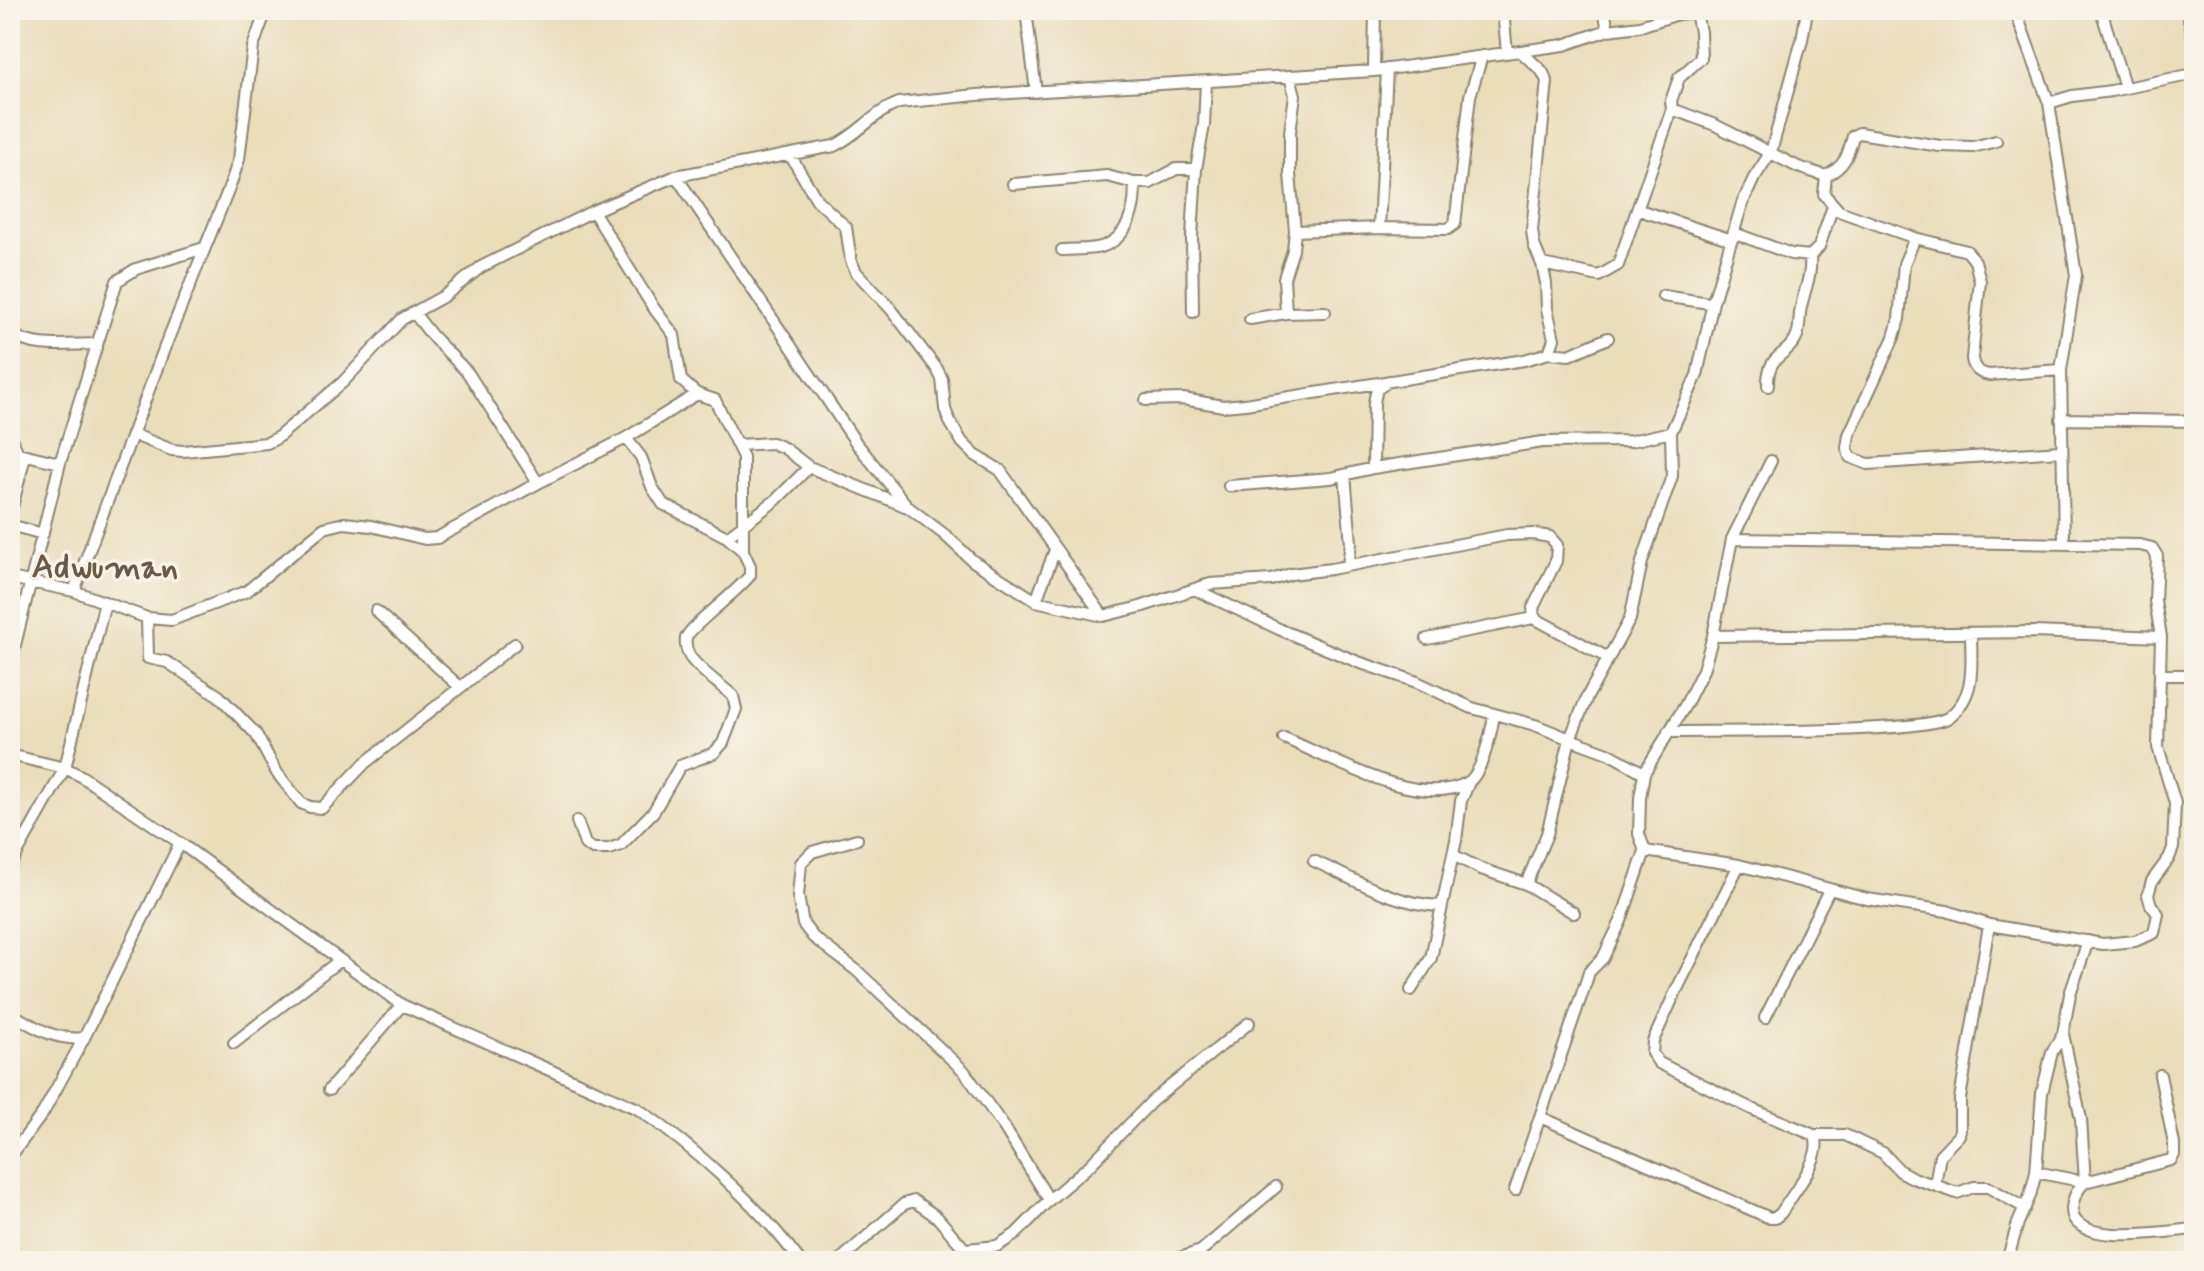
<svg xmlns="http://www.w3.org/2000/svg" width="2204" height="1271" viewBox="0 0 2204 1271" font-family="Mynerve,sans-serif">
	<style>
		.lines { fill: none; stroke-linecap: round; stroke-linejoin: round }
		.minor-casing { stroke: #8a8472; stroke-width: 14 }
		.minor { stroke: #fff; stroke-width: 10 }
		.labels { text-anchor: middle; stroke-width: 7; stroke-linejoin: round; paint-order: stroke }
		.quarter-label { font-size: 34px; font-weight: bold; fill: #6b5b46; stroke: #f7f3e8 }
	</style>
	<rect width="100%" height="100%" fill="#f7f3e8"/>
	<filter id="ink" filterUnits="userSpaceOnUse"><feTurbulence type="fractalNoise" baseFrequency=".0125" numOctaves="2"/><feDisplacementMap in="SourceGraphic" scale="16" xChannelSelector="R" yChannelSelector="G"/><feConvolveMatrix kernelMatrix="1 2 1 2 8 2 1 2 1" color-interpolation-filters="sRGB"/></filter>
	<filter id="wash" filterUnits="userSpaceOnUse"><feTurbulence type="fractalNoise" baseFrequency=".006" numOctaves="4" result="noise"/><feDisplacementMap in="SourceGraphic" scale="32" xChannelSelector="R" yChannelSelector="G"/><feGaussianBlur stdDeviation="1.8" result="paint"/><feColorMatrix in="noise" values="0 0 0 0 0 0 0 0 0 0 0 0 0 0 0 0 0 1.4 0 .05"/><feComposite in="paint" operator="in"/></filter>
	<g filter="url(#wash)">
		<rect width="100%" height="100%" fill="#eaddba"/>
	</g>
	<g filter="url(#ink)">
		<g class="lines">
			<g class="minor-casing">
				<path id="minor" d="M1026,10L1036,92
					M1503,10L1507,53
					M1604,10L1608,30
					M2015,10L2049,103
					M2101,10L2125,88
					M2187,10L2194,41
					M1374,71L1375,10
					M1672,109L1715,125L1798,167L1826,176L1824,194L1839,211L1915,238L1967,251L1975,261L1980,281L1972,358C1973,369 1979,373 1989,375L2061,370
					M790,155L817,200L846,227L851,261L856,272L891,309L937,369L942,379L945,409L950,422L962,442L975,455L1000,470L1103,616
					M676,176L857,444L908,507L945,535L973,561L1036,601L1103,616L1140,607L1210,584L1271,580L1291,574L1331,569L1507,535L1533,534L1550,537L1557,545L1556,561L1533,608L1534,618L1608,658
					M1826,176C1845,166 1848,156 1853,136L1859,133L1940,146L1973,147L1996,141
					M1013,184L1107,176L1134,183H1150L1176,169H1196
					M1639,210L1732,240
					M1379,228L1387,69
					M1295,231L1379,228L1448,229L1455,224L1470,96L1482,56
					M1734,233L1791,254L1810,256L1819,247L1833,206
					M1915,238L1904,264L1899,319L1894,337L1849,435L1847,448L1850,457L1868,464L2061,451
					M1062,250C1075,249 1090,250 1101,247C1128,239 1137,207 1134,183
					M1663,296L1709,303L1713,302L1742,204L1754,178L1771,152L1802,40L1807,10
					M1193,312L1192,237L1196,169L1204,125L1206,82
					M414,313L433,337L468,373L538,483L626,438L697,394
					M1286,313L1284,278L1293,250L1295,231L1290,174V132L1295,95L1290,77
					M1250,319L1286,313L1325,312
					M10,333C33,350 68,344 96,344
					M1549,353L1569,355L1608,338
					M1768,386C1767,353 1786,358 1796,338C1800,330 1799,321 1800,313C1803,291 1812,279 1810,256
					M1146,400L1183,399L1223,406L1245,404L1524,360L1549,353L1554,339L1547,309L1546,283L1542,264L1534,245L1532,230L1547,81L1542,71L1520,51
					M2061,419L2194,421
					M132,434L172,450L183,451L267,443L277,438L343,382L402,319L444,296L481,267L593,211L676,176L834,146C858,135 874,112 899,103L977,95L1374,71L1564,45L1608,30L1640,26L1678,14L1696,12L1700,32L1701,58L1679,78L1671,101L1672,109L1618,265L1599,276L1542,264
					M10,436L18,453L60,463
					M626,438L641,457L652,487L663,504L727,537L743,551
					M738,445L772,443L784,448L809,467L905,506
					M1373,468L1543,442L1631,441L1671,432
					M1345,475L1351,543L1348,565
					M1229,486L1331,478L1373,468L1374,402L1377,389L1389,381
					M10,515L25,456
					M10,525L43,534
					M727,537L776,500L809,467
					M2064,542L2061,370L2076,275L2049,103L2072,96L2111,91L2194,74
					M10,578L74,591L164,349L230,186L239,159L253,47L266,10
					M1194,589L1281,630L1358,662L1417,682L1472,708L1535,725L1570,739L1547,834L1526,884
					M74,591L147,618L172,620L247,591L324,528L344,523L371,526L425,539L437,538L538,483
					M1036,601L1055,550
					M376,611L460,687
					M147,618L148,658L167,662L219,696L256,734L277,773L301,803L310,807L322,808L365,763L515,644
					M1713,636L2034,632L2161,637
					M1427,639L1534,618
					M10,665L60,463L117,281L136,269L204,248
					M2160,675H2194
					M1668,732C1710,731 1926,734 1949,717C1977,695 1971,665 1971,633
					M1284,738C1332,758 1417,809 1467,783C1482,775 1492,730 1494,714
					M10,755L65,768L81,776L180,843L402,1005L638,1109C695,1148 758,1205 800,1261
					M1644,773L1608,753L1570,739L1587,697L1630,619L1642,562L1672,476L1671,432L1697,375L1713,302
					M577,821L585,844L593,849H609L621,845L654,811L680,766L714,753L723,743L736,709L733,696C720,684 700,671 690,657C687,652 685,644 686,638C689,627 739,591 750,575V566L743,551V457L715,400L697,394L681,380L674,335L653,307L593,211
					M857,839L812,852L801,863L798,896L803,924L813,937L856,970L964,1071L1004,1127L1049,1200
					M1645,851L1739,865L1867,899L1947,911L1989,925L2103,944L2135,941L2154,933L2158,914L2151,905L2148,895L2152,881L2169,858L2173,848L2175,803L2158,747L2161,637L2155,601L2157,556L2152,548L2140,545L1732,539
					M1453,855L1481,869L1526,884L1574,913
					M1314,861C1353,879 1396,905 1441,906
					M10,866L65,768L105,602
					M1411,990L1431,958L1456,840L1461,801L1469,782
					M10,1013C35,1027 54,1041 84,1038
					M1765,1018L1829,890
					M234,1043L340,960
					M2160,1075L2174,1144V1155L2171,1160L2085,1182C2077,1190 2073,1197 2072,1209C2071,1248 2170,1231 2194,1229
					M329,1090L402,1005
					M1540,1117L1770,1218H1775L1781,1213C1792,1195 1826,1154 1814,1135L1754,1110L1659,1063L1652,1053L1653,1041L1675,993L1739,865
					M1814,1135H1845L1883,1153L1900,1171L1913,1178L1957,1193L1974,1187H1988L2025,1208
					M10,1157L43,1113L84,1038L180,843
					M2036,1172L2085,1182L2081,1119L2063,1034
					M1935,1185L1940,1155L1959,1135L1960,1129V1099L1989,925
					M1515,1190L1587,979L1589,972L1603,958L1621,921L1645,851L1639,834L1640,798L1644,773L1686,704L1703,670L1713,636L1732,539L1771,461
					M966,1249L997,1246L1016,1234L1049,1200L1090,1165L1152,1101L1249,1023
					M839,1261L904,1204L914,1201L937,1217L975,1261
					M1171,1261L1201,1251L1276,1187
					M2007,1261L2018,1223L2030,1196L2036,1172L2042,1093L2052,1052L2063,1034L2070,994L2088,941"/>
			</g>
			<use href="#minor" class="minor"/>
		</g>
	</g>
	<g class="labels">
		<g class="quarter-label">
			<text x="105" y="577">Adwuman</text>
		</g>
	</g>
	<rect width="2204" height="1271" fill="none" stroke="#f7f3e8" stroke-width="40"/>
</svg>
